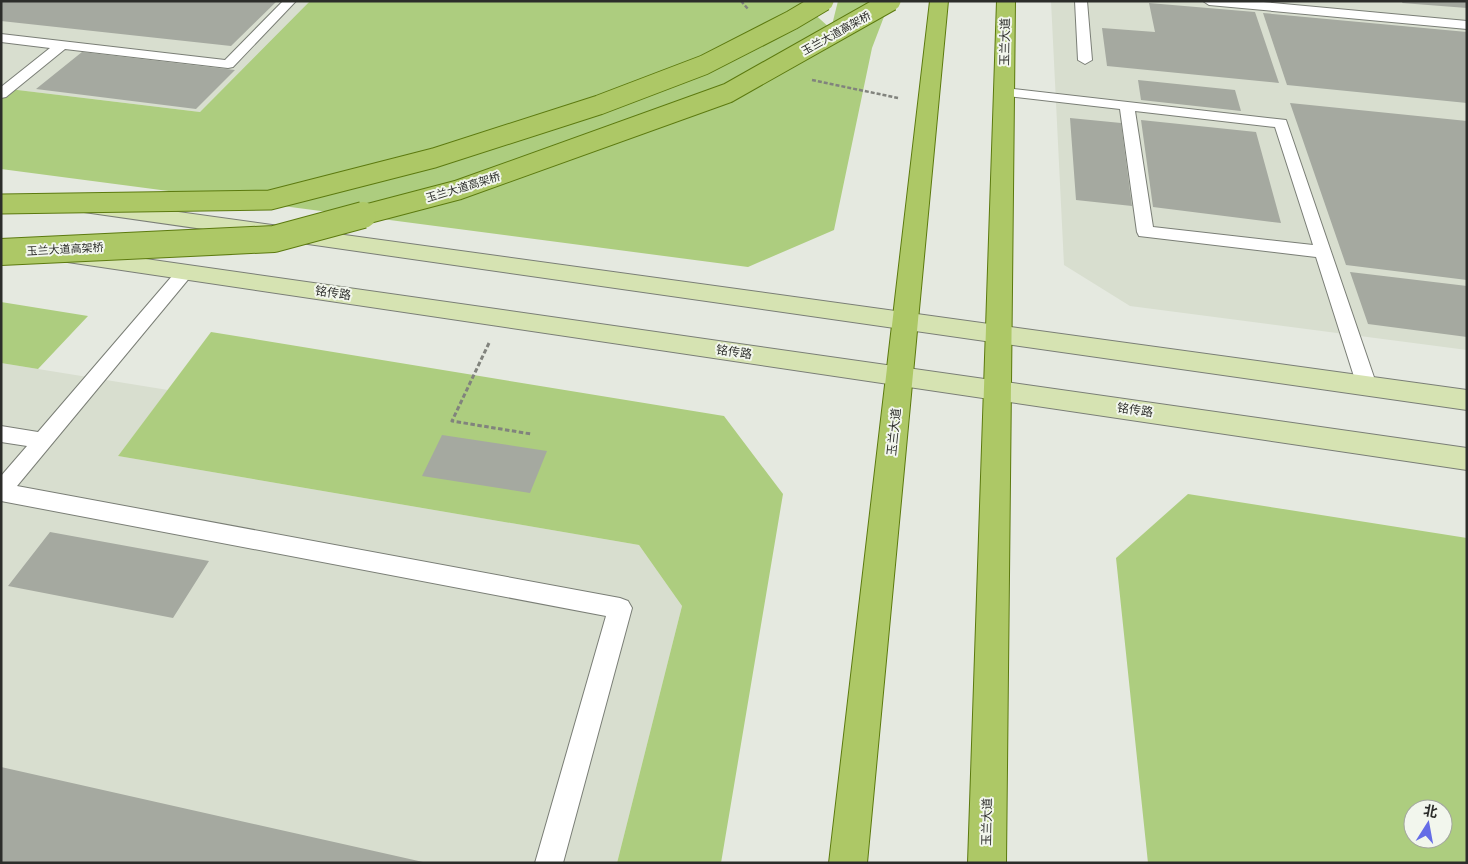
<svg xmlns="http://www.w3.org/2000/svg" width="1468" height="864" viewBox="0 0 1468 864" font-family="Montserrat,'Noto Sans SC',sans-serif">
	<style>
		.built { fill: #d8decf }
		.green { fill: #adcd7f; fill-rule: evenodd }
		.building { fill: #a5a9a0 }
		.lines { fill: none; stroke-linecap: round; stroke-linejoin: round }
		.lane-casing { stroke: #7a7e76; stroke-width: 2 }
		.secondary-casing { stroke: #7a7e76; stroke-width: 2 }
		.primary-casing { stroke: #5c7a0f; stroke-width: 2 }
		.path-far1 { stroke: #81837d; stroke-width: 2.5; stroke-dasharray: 4 2; stroke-linecap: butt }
		.path { stroke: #81837d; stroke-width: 3; stroke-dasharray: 4.5 2.5; stroke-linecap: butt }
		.lane { fill: #fff; fill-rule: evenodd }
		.secondary { fill: #d6e3b2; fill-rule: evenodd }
		.primary { fill: #adc866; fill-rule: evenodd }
		.primary-bridge-far1-casing { stroke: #5c7a0f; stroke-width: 21; stroke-linecap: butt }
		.primary-bridge-casing { stroke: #5c7a0f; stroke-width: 28; stroke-linecap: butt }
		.primary-bridge-far1 { stroke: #adc866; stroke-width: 19 }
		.primary-bridge { stroke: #adc866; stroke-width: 26 }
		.labels { text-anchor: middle; stroke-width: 4; stroke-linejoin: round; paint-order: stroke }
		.far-street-label { font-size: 11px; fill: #2c2d2a; stroke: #f2f6ed }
		.street-label { font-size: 12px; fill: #2c2d2a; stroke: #f2f6ed }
	</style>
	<rect width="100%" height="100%" fill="#e5e9e0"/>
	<path class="built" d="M1,1H310L200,112L1,88Z
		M1051,1H1467V350L1130,306L1064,265Z
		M1,363L168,390L118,456L639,545L682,606L617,863H1Z"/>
	<path class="green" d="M310,1H800L831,29L838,1H890L872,48L834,230L748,267L1,169V88L200,112Z
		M1,302L88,316L38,369L1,363Z
		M211,332L724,416L783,494L721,863H617L682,606L639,545L118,456Z
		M1188,494L1467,538V863H1148L1116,558ZM1413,809H1443V839H1413Z"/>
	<path class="building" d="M1,1H277L231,46L1,21Z
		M1403,1H1467V8L1402,3Z
		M1149,3L1255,12L1279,83L1107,66L1102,28L1155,32Z
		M1263,13L1467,32V103L1287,85Z
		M82,52L235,70L196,109L36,89Z
		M1138,80L1235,90L1241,111L1141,100Z
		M1290,103L1467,121V280L1346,265Z
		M1070,118L1121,123L1132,206L1076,200Z
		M1141,120L1256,132L1281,223L1153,207Z
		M1350,272L1467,286V337L1368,324Z
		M442,435L547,451L530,493L422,476Z
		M50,532L209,561L173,618L8,586Z
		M1,767L423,862V863H1Z"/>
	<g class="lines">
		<g class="lane-casing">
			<path id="lane" d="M283,1H296L233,67L228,68L65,49L6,97L1,98V87L50,48L1,42V34L225,60Z
				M1075,1H1087L1092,60L1085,64L1078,60Z
				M1203,1H1252L1467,21V29L1209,5Z
				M1004,88L1286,120L1377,386L1374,391L1367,393L1360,391L1357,386L1316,257L1139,236L1137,232L1120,109L999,95L997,92L999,89ZM1135,111L1275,127L1313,245L1153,227Z
				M185,266L191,268L194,272L191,276L17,486L620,598L628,601L632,608L563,863H535L606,616L1,501V476L27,446L1,442V426L38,432L179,268Z"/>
		</g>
		<g class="secondary-casing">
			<path id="secondary" d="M92,200L1467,390V410L84,212L81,207L84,202Z
				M62,247L1467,448V470L54,260L50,255L54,250Z"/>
		</g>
		<g class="primary-casing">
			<path id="primary" d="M930,1H948L867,863H829Z
				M997,1H1015L1006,863H968Z"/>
		</g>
		<path class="path-far1" d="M741,1L748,9
			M812,80L898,98"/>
		<path class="path" d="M489,343L452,421L531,434"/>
		<use href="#lane" class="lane"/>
		<use href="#secondary" class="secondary"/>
		<use href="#primary" class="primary"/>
		<g class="primary-bridge-far1-casing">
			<path id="primary-bridge-far1" d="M1,204L270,200L434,158L599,105L704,65L792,20L824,1
				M359,216L458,190L728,93L891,1"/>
		</g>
		<g class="primary-bridge-casing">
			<path id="primary-bridge" d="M1,252L274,239L363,215"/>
		</g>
		<use href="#primary-bridge-far1" class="primary-bridge-far1"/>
		<use href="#primary-bridge" class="primary-bridge"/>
	</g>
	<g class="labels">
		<g class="far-street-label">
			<text transform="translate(836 33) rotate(-29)" y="4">玉兰大道高架桥</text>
			<text transform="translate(463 187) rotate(-17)" y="4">玉兰大道高架桥</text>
			<text transform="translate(65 249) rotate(-3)" y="4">玉兰大道高架桥</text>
		</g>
		<g class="street-label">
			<text transform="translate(1005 42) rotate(-89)" y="4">玉兰大道</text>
			<text transform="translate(333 293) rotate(8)" y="4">铭传路</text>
			<text transform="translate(734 352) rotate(8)" y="4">铭传路</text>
			<text transform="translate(1135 410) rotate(8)" y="4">铭传路</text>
			<text transform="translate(894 432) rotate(-84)" y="4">玉兰大道</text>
			<text transform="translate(987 822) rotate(-89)" y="4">玉兰大道</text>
		</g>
	</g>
	<rect width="1468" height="864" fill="none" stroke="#2c2d2a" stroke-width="5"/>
	<g transform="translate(1428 824) rotate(11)"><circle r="24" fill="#f2f6ed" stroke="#a3a69f"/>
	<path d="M0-4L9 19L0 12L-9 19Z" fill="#656de6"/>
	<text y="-8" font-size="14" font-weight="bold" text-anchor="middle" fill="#2c2d2a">北</text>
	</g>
</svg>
